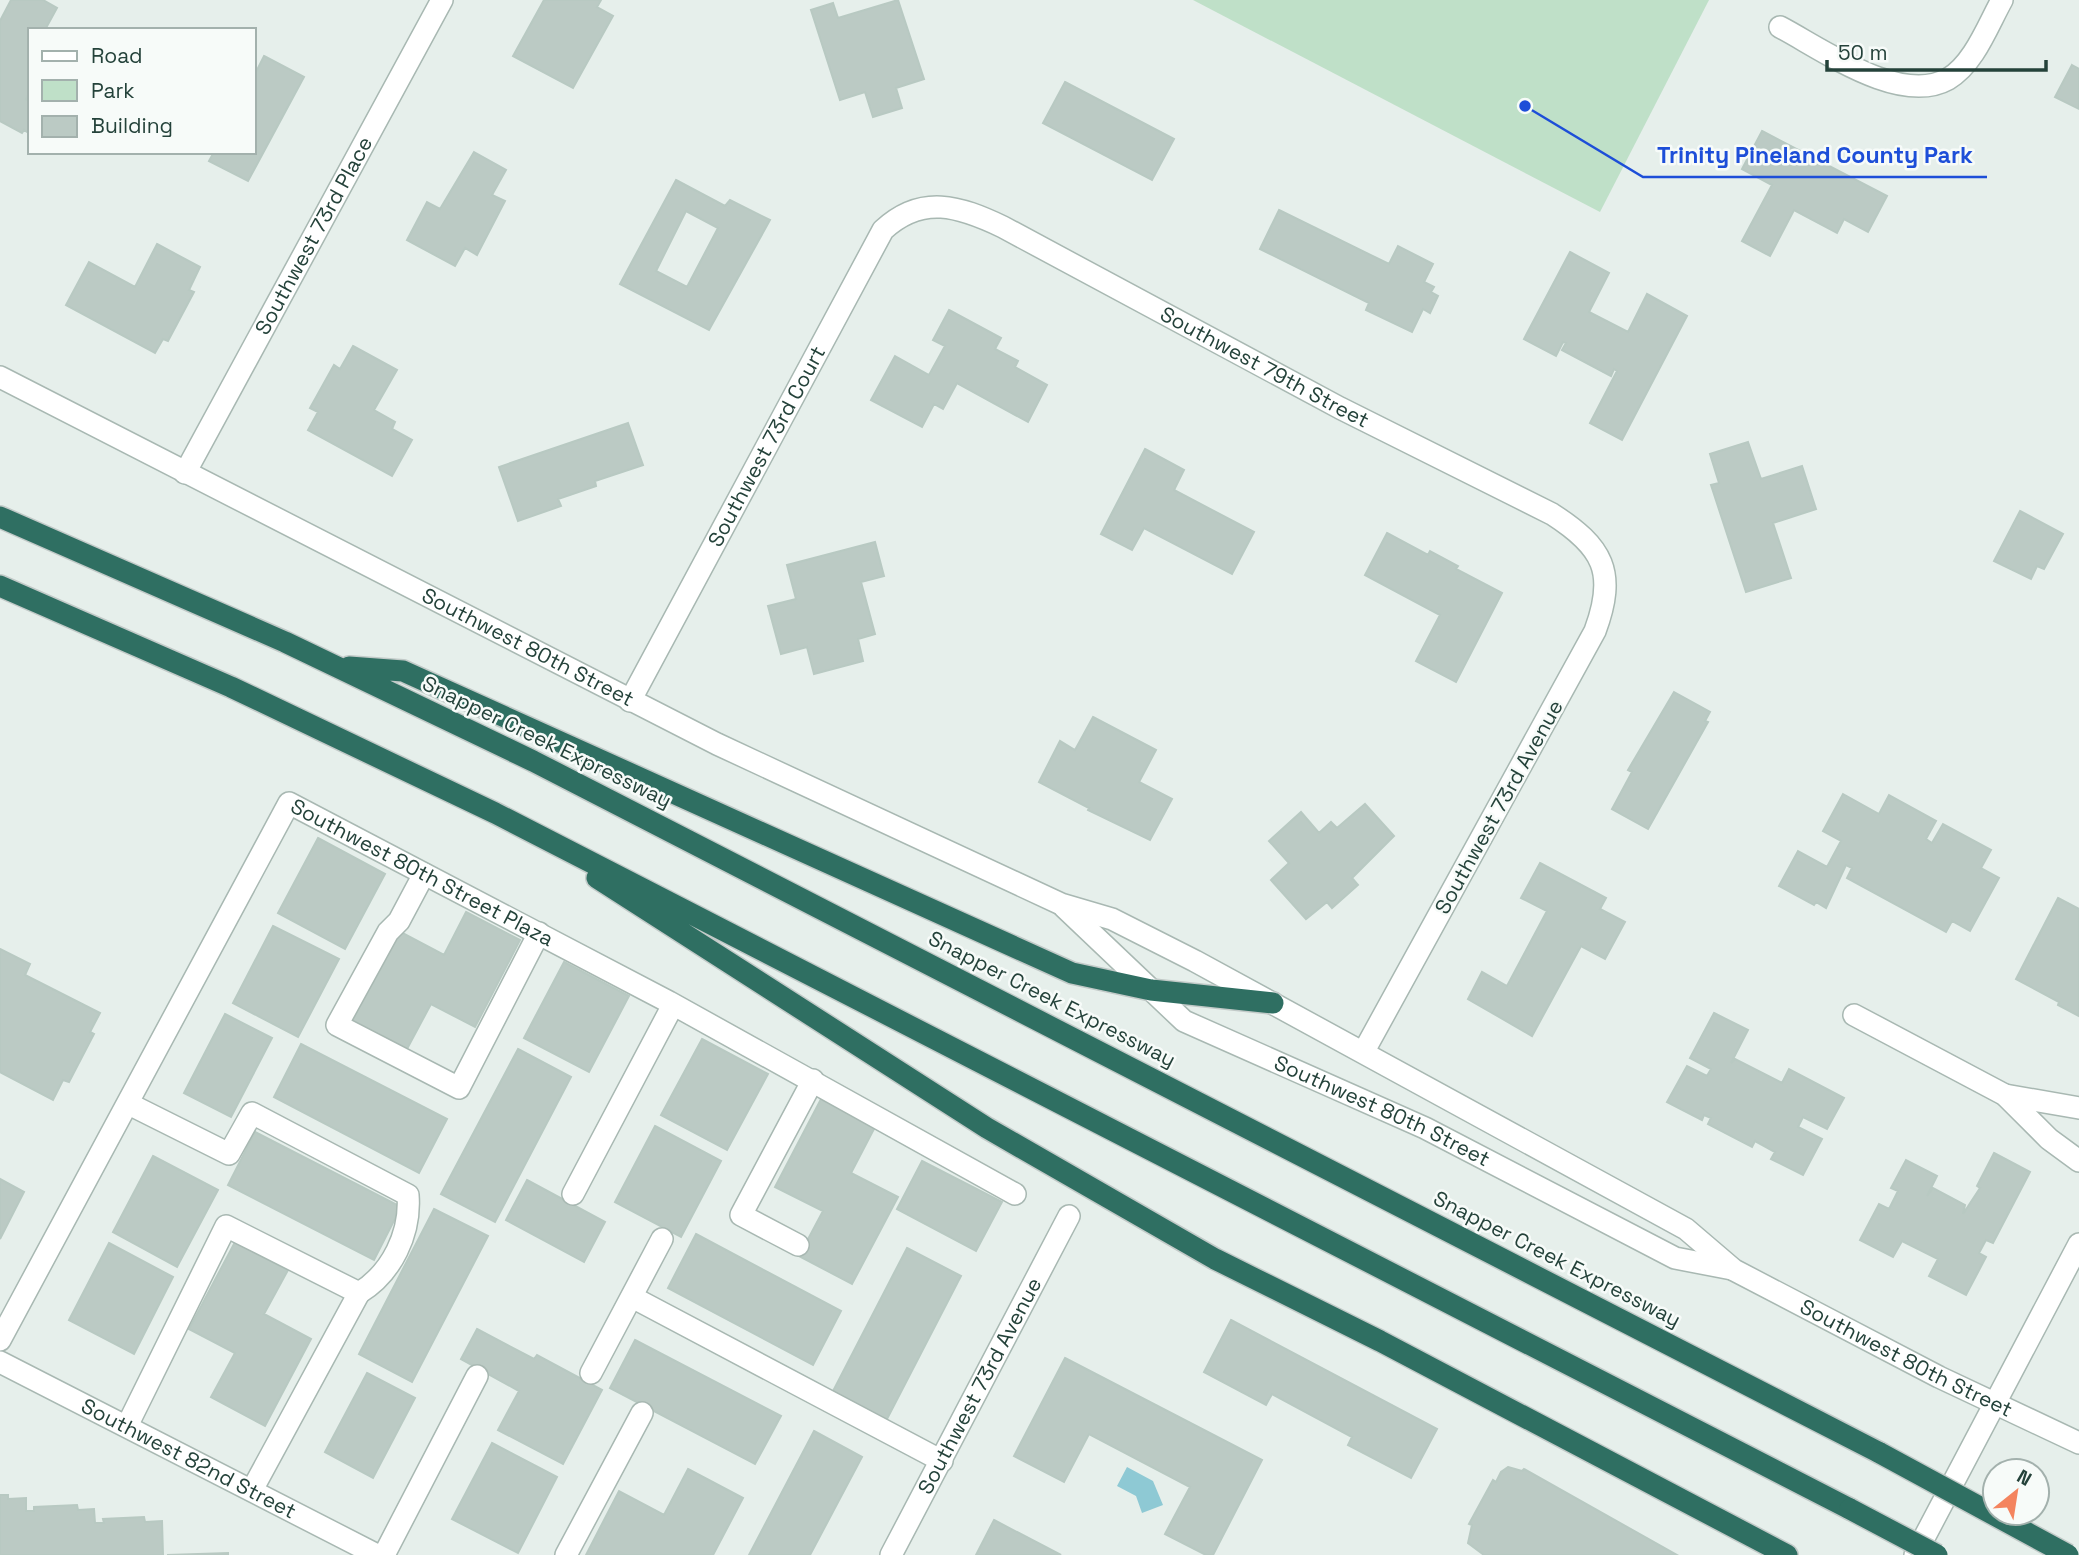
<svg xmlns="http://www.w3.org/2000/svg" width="2079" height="1555" viewBox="0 0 2079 1555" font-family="'Space Grotesk',sans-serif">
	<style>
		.green { fill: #bfe0c8 }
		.water { fill: #8ec9d4 }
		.building { fill: #bbcac4; stroke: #b8c9c2; stroke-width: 2; fill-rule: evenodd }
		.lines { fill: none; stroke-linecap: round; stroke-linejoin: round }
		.minor-casing { stroke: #a8b8b2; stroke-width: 24 }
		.highway-casing { stroke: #c2cac8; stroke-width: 24 }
		.minor { stroke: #fff; stroke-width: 21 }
		.highway { stroke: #2f6f62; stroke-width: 21 }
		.highway-bridge-casing { stroke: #c2cac8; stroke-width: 24; stroke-linecap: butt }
		.highway-bridge { stroke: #2f6f62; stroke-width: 21 }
		.labels { text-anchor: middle; stroke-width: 5; stroke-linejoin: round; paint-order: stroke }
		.street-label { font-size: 21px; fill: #24423a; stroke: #f7fbf9 }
		.leader { fill: none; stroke: #1d4ed8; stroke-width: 2.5 }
		.callout-dot { fill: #1d4ed8; stroke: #f7fbf9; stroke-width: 2.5 }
		.callout-label { font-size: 23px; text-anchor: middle; font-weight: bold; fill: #1d4ed8; stroke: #f7fbf9; stroke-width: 5; stroke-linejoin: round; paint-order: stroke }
	</style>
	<rect width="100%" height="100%" fill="#e6efeb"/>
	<path class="green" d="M1193,0H1709L1600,212Z"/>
	<path class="water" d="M1127,1467L1153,1481L1163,1505L1142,1513L1136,1496L1117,1486Z"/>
	<path class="building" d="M11,0H43L57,8L46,28L50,30H30V92L26,99L30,102V134L24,130L22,133L0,121V21Z
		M544,0H601L597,7L613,16L573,88L513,56Z
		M898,0L924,79L896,88L902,108L873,117L865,92L840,100L811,10L833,3L838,18Z
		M264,56L304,77L248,181L209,161L214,152H254V76Z
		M2072,65L2079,69V109L2055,97Z
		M1065,82L1174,139L1152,180L1043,123Z
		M1762,131L1887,196L1868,232L1844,219L1837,233L1794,210L1770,256L1742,241L1772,185L1742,169Z
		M474,152L506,170L492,195L505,201L477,255L465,248L455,266L407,240L427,202L440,209Z
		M676,180L725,206L730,200L770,220L709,330L620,284ZM686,211L718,228L687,287L656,271Z
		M1279,210L1389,264L1398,246L1433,264L1424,282L1434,287L1431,292L1438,296L1430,313L1423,309L1412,332L1366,310L1369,303L1260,249Z
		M157,244L200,267L189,290L194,292L168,341L163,339L155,353L66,305L89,262L135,287Z
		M1570,252L1609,273L1589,312L1628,332L1647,294L1687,316L1622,440L1590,423L1617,371L1614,369L1611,376L1562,350L1566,343L1563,342L1556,356L1524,339Z
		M949,310L1001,338L995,349L1018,361L1015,367L1047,385L1028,422L957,383L943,409L934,404L922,427L871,400L895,356L929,375L945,346L933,340Z
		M353,346L397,370L374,410L395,422L392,429L412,440L392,476L308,430L318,412L310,408L334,365L340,369Z
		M628,423L643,465L595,481L596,486L558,499L561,506L518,521L499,467Z
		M1748,442L1761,479L1802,466L1816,509L1773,523L1791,578L1746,592L1711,485L1719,483L1710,454Z
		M1145,449L1184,470L1174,490L1254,532L1232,574L1144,528L1132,550L1101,534Z
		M2020,511L2063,534L2044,569L2037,566L2031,579L1994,561Z
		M1387,533L1428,555L1430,551L1458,566L1456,569L1502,593L1456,682L1416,661L1440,615L1365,575Z
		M875,542L884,576L861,582L875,634L858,639L863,661L814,674L807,647L781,654L768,606L796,599L787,565Z
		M1674,692L1710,712L1705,721L1708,722L1648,829L1612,809L1632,772L1628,770Z
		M1093,717L1156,750L1139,782L1172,799L1150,840L1088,810L1089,808L1039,782L1060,741L1075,750Z
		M1843,794L1879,814L1889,795L1936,821L1926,839L1932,843L1943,824L1991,850L1981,868L1999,878L1970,931L1952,921L1946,932L1847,878L1852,868L1846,865L1826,908L1816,902L1814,905L1779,886L1798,851L1827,867L1841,841L1823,831Z
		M1365,804L1394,836L1352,878L1358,885L1332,908L1327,902L1306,919L1271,880L1289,863L1269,841L1301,812L1319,833L1331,822L1337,828Z
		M318,838L385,874L345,949L278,913Z
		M1540,863L1606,898L1600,909L1625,922L1605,959L1581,946L1532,1036L1468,999L1482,972L1507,986L1547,911L1521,898Z
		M2058,898L2079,909V1016L2058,1005L2059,1002L2016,979Z
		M466,912L520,940L475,1027L431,1004L407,1049L352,1021L399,931L444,955Z
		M273,926L339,959L298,1037L233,1003Z
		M0,949L30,964L25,975L100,1013L90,1032L94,1034L69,1082L63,1080L53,1100L0,1072Z
		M564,962L629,996L589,1072L524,1038Z
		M1714,1013L1748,1030L1731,1063L1735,1059L1782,1083L1789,1069L1844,1098L1827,1129L1803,1117L1798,1127L1822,1139L1803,1175L1771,1159L1775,1152L1755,1141L1752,1147L1708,1124L1711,1118L1704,1115L1702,1120L1667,1102L1687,1066L1707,1076L1711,1069L1690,1058Z
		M225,1014L272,1038L231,1117L184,1093Z
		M702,1039L768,1074L727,1150L661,1115Z
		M301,1044L447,1119L419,1173L274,1097Z
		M518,1049L571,1077L495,1222L441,1194Z
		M821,1099L875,1127L851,1173L898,1197L852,1284L799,1256L823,1211L775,1187Z
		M655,1126L721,1161L681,1237L615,1202Z
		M255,1132L401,1207L374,1260L228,1185Z
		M1994,1153L2030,1172L1993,1243L1986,1240L1979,1253L1986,1257L1966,1295L1929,1276L1938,1259L1902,1241L1893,1257L1860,1240L1879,1204L1889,1209L1898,1191L1891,1188L1906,1160L1937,1176L1927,1196L1933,1188L1965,1205L1963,1214L1980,1188L1977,1186Z
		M153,1156L218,1190L177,1267L113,1232Z
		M922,1161L1002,1202L976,1251L897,1209Z
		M0,1179L24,1192L0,1239Z
		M527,1180L605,1222L584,1262L506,1220Z
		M434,1209L488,1236L412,1382L359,1354Z
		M696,1234L841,1311L813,1365L668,1288Z
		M235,1242L288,1270L264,1314L311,1339L265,1426L211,1397L235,1353L189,1329Z
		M109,1243L173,1277L134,1354L69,1320Z
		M907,1248L961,1276L886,1421L832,1393Z
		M1231,1320L1437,1429L1411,1478L1348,1445L1352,1437L1272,1394L1266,1405L1204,1372Z
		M477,1329L534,1359L537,1355L602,1390L563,1464L498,1430L519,1391L461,1359Z
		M635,1340L781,1416L755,1464L610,1388Z
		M1065,1358L1262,1460L1213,1555H1206L1165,1534L1190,1487L1089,1434L1064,1482L1014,1456Z
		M367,1373L415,1398L373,1478L325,1452Z
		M814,1431L862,1457L810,1555H749Z
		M492,1443L557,1477L518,1553L452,1519Z
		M1508,1467L1522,1471L1524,1469L1677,1555H1484L1468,1543L1472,1525L1469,1524L1493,1480L1496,1482L1501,1472Z
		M688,1469L743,1498L713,1555H586L619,1491L664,1515Z
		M0,1495H8V1499L26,1498V1511H34V1507L77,1505L78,1510L94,1509L95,1523H104L103,1519L144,1517L145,1522L162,1521L163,1555H0Z
		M994,1520L1061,1555H976Z
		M228,1553V1555H167Z"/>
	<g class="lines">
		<g class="minor-casing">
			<g id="minor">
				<path d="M1780,27C1822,49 1900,106 1948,79C1974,64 1988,25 2002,0"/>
				<path id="s1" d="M0,377L717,744L1061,904L1112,919L1195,961L1686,1229L1734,1270L1939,1377L2079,1443"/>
				<path id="s2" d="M185,473L442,0"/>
				<path id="s3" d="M630,701L883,230C922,194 959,206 1003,227L1340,408L1552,514C1603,547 1617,572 1595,631L1364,1051"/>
				<path d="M424,874L399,921L388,932L337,1025L459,1088L539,933"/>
				<path id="s4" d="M1064,907L1184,1021L1425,1128L1675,1258L1732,1269"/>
				<path d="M1854,1015L2005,1095L2049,1139L2079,1161"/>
				<path d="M2005,1095L2079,1108"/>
				<path d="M129,1104L229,1154L252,1113L408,1195C411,1233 392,1273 359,1293"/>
				<path d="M573,1194L673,1005"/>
				<path d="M798,1245L741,1215L813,1080"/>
				<path d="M632,1297L942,1461"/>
				<path id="s5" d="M0,1340L289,803L669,1002L1015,1194"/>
				<path id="s6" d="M0,1362L377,1555"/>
				<path d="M591,1373L662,1239"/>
				<path d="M127,1426L226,1226L359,1293L252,1490"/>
				<path d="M384,1555L477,1376"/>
				<path d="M566,1555L642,1413"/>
				<path id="s7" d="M891,1555L1069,1216"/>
				<path d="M1915,1555L2079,1244"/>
			</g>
		</g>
		<g class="highway-casing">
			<path id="highway" d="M0,517L285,642L533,761L1880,1453
				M0,586L231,687L495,813L1850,1509
				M349,667L403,671L1072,973L1151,990L1273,1003
				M597,878L987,1128L1215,1259L1380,1341L1787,1555"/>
		</g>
		<use href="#minor" class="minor"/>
		<use href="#highway" class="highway"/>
		<g class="highway-bridge-casing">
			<path id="highway-bridge" d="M1880,1453L2068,1555
				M1850,1509L1937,1555"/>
		</g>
		<use href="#highway-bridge" class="highway-bridge"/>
	</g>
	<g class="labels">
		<g class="street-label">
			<text dy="7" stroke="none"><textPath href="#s2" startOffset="270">Southwest 73rd Place</textPath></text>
			<text dy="7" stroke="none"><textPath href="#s3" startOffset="961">Southwest 79th Street</textPath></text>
			<text dy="7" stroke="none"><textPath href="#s3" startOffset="289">Southwest 73rd Court</textPath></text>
			<text dy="7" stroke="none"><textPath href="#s1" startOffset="593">Southwest 80th Street</textPath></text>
			<text transform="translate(547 742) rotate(26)" y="7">Snapper Creek Expressway</text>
			<text transform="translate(1499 807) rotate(-61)" y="7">Southwest 73rd Avenue</text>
			<text dy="7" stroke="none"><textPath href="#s5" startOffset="760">Southwest 80th Street Plaza</textPath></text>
			<text transform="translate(1052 999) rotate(27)" y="7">Snapper Creek Expressway</text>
			<text dy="7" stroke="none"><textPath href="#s4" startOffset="383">Southwest 80th Street</textPath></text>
			<text transform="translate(1557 1259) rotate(27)" y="7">Snapper Creek Expressway</text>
			<text dy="7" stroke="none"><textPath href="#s1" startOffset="2147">Southwest 80th Street</textPath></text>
			<text dy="7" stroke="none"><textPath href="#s7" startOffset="191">Southwest 73rd Avenue</textPath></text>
			<text dy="7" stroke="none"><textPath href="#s6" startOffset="212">Southwest 82nd Street</textPath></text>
		</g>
	</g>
	<path class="leader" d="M1525 106L1643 177H1987"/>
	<circle class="callout-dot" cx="1525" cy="106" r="7"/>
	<g class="callout-label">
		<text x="1815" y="163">Trinity Pineland County Park</text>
	</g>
	<rect x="28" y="28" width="228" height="126" fill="#f7fbf9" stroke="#a3b1ad" stroke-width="2"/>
	<rect x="42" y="51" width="35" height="10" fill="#ffffff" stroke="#a3b1ad" stroke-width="2"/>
	<text x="91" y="63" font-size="21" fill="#24423a">Road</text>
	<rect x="42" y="80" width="35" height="21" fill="#bfe0c8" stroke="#a3b1ad" stroke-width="2"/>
	<text x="91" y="98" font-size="21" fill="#24423a">Park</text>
	<rect x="42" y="116" width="35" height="21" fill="#bbcac4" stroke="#a3b1ad" stroke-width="2"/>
	<text x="91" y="133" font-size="21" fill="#24423a">Building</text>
	<g transform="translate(2016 1492) rotate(30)"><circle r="33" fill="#f7fbf9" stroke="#a3b1ad" stroke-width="2"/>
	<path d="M0-5L12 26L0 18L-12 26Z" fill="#f4845f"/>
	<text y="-10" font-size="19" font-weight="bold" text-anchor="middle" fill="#24423a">N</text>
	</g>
	<path d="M1827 60v10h219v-10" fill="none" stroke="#24423a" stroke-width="3.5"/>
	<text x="1838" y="60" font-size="21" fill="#24423a" stroke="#f7fbf9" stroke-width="5" paint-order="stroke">50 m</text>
</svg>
